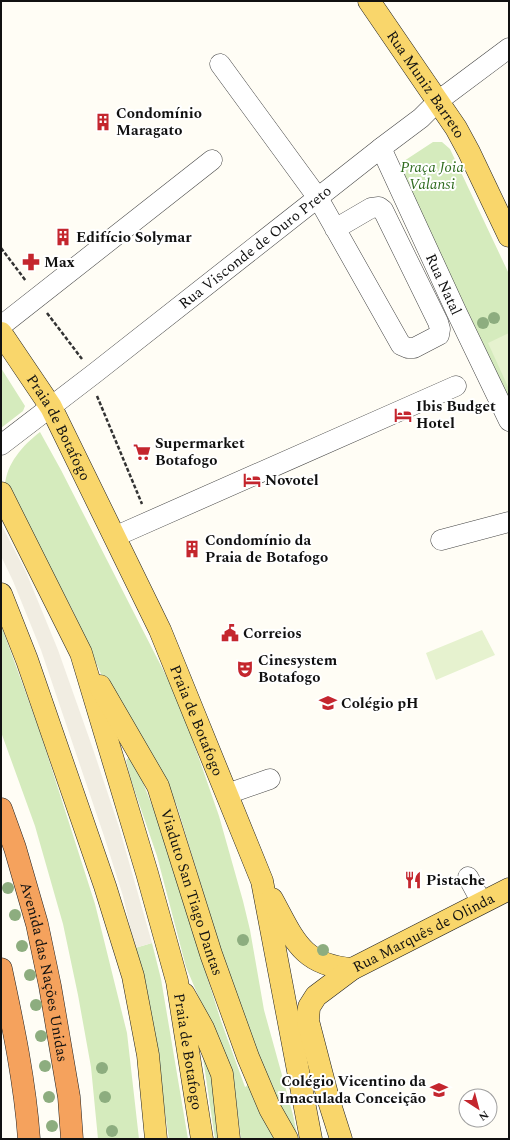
<svg xmlns="http://www.w3.org/2000/svg" width="510" height="1140" viewBox="0 0 510 1140" font-family="Spectral,serif">
	<style>
		.green { fill: #d5ebbd }
		.pitch { fill: #e6f2cf }
		.plaza { fill: #f1ede2 }
		.lines { fill: none; stroke-linecap: round; stroke-linejoin: round }
		.minor-casing { stroke: #444; stroke-width: 21 }
		.major-casing { stroke: #222; stroke-width: 23 }
		.highway-casing { stroke: #222; stroke-width: 23 }
		.path { stroke: #333; stroke-width: 2.5; stroke-dasharray: 4 2; stroke-linecap: butt }
		.minor { stroke: #fff; stroke-width: 20 }
		.major { stroke: #f9d66b; stroke-width: 22 }
		.highway { stroke: #f5a25d; stroke-width: 22 }
		.tree { fill: #8dad7f }
		.labels { text-anchor: middle; stroke-width: 4; stroke-linejoin: round; paint-order: stroke }
		.street-label { font-size: 15px; fill: #111; stroke: #fff }
		.poi-label { font-size: 15px; font-weight: bold; fill: #111; stroke: #fff; text-anchor: start }
		.park-label { font-size: 15px; font-style: italic; fill: #2f6b1f; stroke: #fff }
	</style>
	<rect width="100%" height="100%" fill="#fffdf5"/>
	<path class="green" d="M433,142H442L450,149L509,274V398L400,170L404,161Z
		M1,368L25,406L23,411L1,428Z
		M40,432L61,470L179,701L219,816L243,901L250,930L264,1010L293,1115L298,1139H241L233,1078L186,967L157,856L131,780L126,760L128,758L132,759L138,770L158,821L221,1021L245,1087L263,1076L240,1013L177,806L168,787L110,694L72,609L5,486C6,464 23,445 40,432Z
		M1,625L40,732L95,904L127,1033L139,1139H98L91,1067L78,995L63,924L35,826L1,732Z
		M152,943L161,979L188,1139H169L153,1033L135,948Z
		M202,1051L212,1073L223,1139H215Z"/>
	<path class="pitch" d="M509,333V389L488,343Z
		M482,630L495,655L436,680L426,653Z"/>
	<path class="plaza" d="M1,524L26,572L58,650L93,749L119,827L152,943L135,948L123,896L104,836L41,650L13,581L1,556Z"/>
	<g class="lines">
		<g class="minor-casing">
			<g id="minor">
				<path d="M220,64L318,198L401,345L408,348H414L439,335L440,329L438,322L383,210L379,207L371,208L335,229"/>
				<path id="s1" d="M381,148L457,313L509,421"/>
				<path d="M1,326L212,160"/>
				<path id="s2" d="M1,445L95,373L381,148L421,118L438,101L509,48"/>
				<path d="M114,537L456,386"/>
				<path d="M441,540L509,522"/>
				<path d="M227,794L270,779"/>
				<path d="M468,877L482,903"/>
			</g>
		</g>
		<g class="major-casing">
			<g id="major">
				<path id="s3" d="M369,1L456,128L469,152L509,236"/>
				<path id="s4" d="M1,333L51,407L160,630L262,881L311,1139"/>
				<path id="s5" d="M1,493L81,653L147,873L177,981L202,1139"/>
				<path d="M1,594L27,660L105,886L133,976L148,1055L156,1139"/>
				<path id="s6" d="M100,686L158,786L211,954L248,1057L270,1109L287,1139"/>
				<path d="M272,899C294,939 301,965 352,969"/>
				<path d="M184,994L203,1028L222,1074L229,1139"/>
				<path id="s7" d="M341,1139L328,1098L308,1021L309,1007L316,996L352,969L509,889"/>
			</g>
		</g>
		<g class="highway-casing">
			<g id="highway">
				<path id="s8" d="M1,809L15,848L37,924L50,986L69,1097L72,1139"/>
				<path d="M1,969C13,1025 25,1082 29,1139"/>
			</g>
		</g>
		<path class="path" d="M1,248L26,281
			M47,313L82,359
			M97,396L142,504"/>
		<use href="#minor" class="minor"/>
		<use href="#major" class="major"/>
		<use href="#highway" class="highway"/>
	</g>
	<g class="tree">
		<circle cx="494" cy="318" r="6"/>
		<circle cx="483" cy="323" r="6"/>
		<circle cx="8" cy="888" r="6"/>
		<circle cx="15" cy="915" r="6"/>
		<circle cx="243" cy="940" r="6"/>
		<circle cx="22" cy="946" r="6"/>
		<circle cx="323" cy="950" r="6"/>
		<circle cx="30" cy="975" r="6"/>
		<circle cx="36" cy="1005" r="6"/>
		<circle cx="41" cy="1036" r="6"/>
		<circle cx="45" cy="1066" r="6"/>
		<circle cx="102" cy="1068" r="6"/>
		<circle cx="49" cy="1097" r="6"/>
		<circle cx="105" cy="1097" r="6"/>
		<circle cx="52" cy="1126" r="6"/>
		<circle cx="112" cy="1131" r="6"/>
	</g>
	<defs>
		<g id="building-bare" transform="scale(1.38)"><path d="M-4-6H4V6H1V3H-1V6H-4ZM-2.5-4.3h1.7v1.8h-1.7ZM.8-4.3h1.7v1.8H.8ZM-2.5-1h1.7V.8h-1.7ZM.8-1h1.7V.8H.8Z" fill="#c4262e" stroke="#fff" stroke-width="2.5" paint-order="stroke"/></g>
		<g id="pharmacy-bare" transform="scale(1.38)"><path d="M-2-6h4v4h4v4h-4v4h-4v-4h-4v-4h4Z" fill="#c4262e" stroke="#fff" stroke-width="2.5" paint-order="stroke"/></g>
		<g id="hotel-bare" transform="scale(1.38)"><path d="M-6-4.5h1.5V1H6V5H4.5V3h-9V5H-6ZM-4 0a1.8 1.8 0 1 1 3.6 0ZM.5 0V-2.5h3Q6-2.5 6 0Z" fill="#c4262e" stroke="#fff" stroke-width="2.5" paint-order="stroke"/></g>
		<g id="supermarket-bare" transform="scale(1.38)"><path d="M-6-5.5h2.5l.6 2H6L4.5 2H-2.5L-4.4-4H-6ZM-1.5 3.2a1.3 1.3 0 1 0 .1 0ZM3 3.2a1.3 1.3 0 1 0 .1 0Z" fill="#c4262e" stroke="#fff" stroke-width="2.5" paint-order="stroke"/></g>
		<g id="civic-bare" transform="scale(1.38)"><path d="M-.6-6.5H3V-4.5H.6V-3L4-1V1h2V6H-6V1h2V-1L-.6-3ZM-1.2 2.5V6h2.4V2.5Z" fill="#c4262e" stroke="#fff" stroke-width="2.5" paint-order="stroke"/></g>
		<g id="theatre-bare" transform="scale(1.38)"><path d="M-5-5.5Q0-4 5-5.5V0Q5 5 0 6Q-5 5-5 0ZM-3.3-2.5H-1v1.5H-3.3ZM1-2.5H3.3v1.5H1ZM-2.8 1Q0 5.5 2.8 1Z" fill="#c4262e" stroke="#fff" stroke-width="2.5" paint-order="stroke"/></g>
		<g id="school-bare" transform="scale(1.38)"><path d="M0-5L7-2L0 1L-7-2ZM-4 1L0 2.5L4 1V4Q0 6-4 4Z" fill="#c4262e" stroke="#fff" stroke-width="2.5" paint-order="stroke"/></g>
		<g id="restaurant-bare" transform="scale(1.38)"><path d="M-5-6h1v4h1v-4h1v4h1v-4h1v5L-1.5 .5V6h-2V.5L-5-1ZM5-6V6H3V1.5H1.5Q1.5-4 5-6Z" fill="#c4262e" stroke="#fff" stroke-width="2.5" paint-order="stroke"/></g>
	</defs>
	<g fill-rule="evenodd">
		<use href="#building-bare" x="103" y="122"/>
		<use href="#building-bare" x="63" y="237"/>
		<use href="#pharmacy-bare" x="31" y="262"/>
		<use href="#hotel-bare" x="403" y="415"/>
		<use href="#supermarket-bare" x="142" y="452"/>
		<use href="#hotel-bare" x="252" y="480"/>
		<use href="#building-bare" x="192" y="549"/>
		<use href="#civic-bare" x="230" y="633"/>
		<use href="#theatre-bare" x="245" y="669"/>
		<use href="#school-bare" x="328" y="703"/>
		<use href="#restaurant-bare" x="413" y="880"/>
		<use href="#school-bare" x="439" y="1090"/>
	</g>
	<g class="labels">
		<g class="street-label">
			<text dy="5" stroke="none"><textPath href="#s3" startOffset="101">Rua Muniz Barreto</textPath></text>
			<text dy="5" stroke="none"><textPath href="#s2" startOffset="322">Rua Visconde de Ouro Preto</textPath></text>
			<text dy="5" stroke="none"><textPath href="#s1" startOffset="150">Rua Natal</textPath></text>
			<text dy="5" stroke="none"><textPath href="#s4" startOffset="111">Praia de Botafogo</textPath></text>
			<text dy="5" stroke="none"><textPath href="#s4" startOffset="435">Praia de Botafogo</textPath></text>
			<text dy="5" stroke="none"><textPath href="#s6" startOffset="227">Viaduto San Tiago Dantas</textPath></text>
			<text dy="5" stroke="none"><textPath href="#s7" startOffset="275">Rua Marquês de Olinda</textPath></text>
			<text dy="5" stroke="none"><textPath href="#s8" startOffset="169">Avenida das Nações Unidas</textPath></text>
			<text dy="5" stroke="none"><textPath href="#s5" startOffset="592">Praia de Botafogo</textPath></text>
		</g>
		<g class="poi-label">
			<text x="116" y="118">Condomínio<tspan x="116" dy="17">Maragato</tspan></text>
			<text x="76" y="242">Edifício Solymar</text>
			<text x="44" y="267">Max</text>
			<text x="416" y="411">Ibis Budget<tspan x="416" dy="17">Hotel</tspan></text>
			<text x="155" y="448">Supermarket<tspan x="155" dy="17">Botafogo</tspan></text>
			<text x="265" y="485">Novotel</text>
			<text x="205" y="545">Condomínio da<tspan x="205" dy="17">Praia de Botafogo</tspan></text>
			<text x="243" y="638">Correios</text>
			<text x="258" y="665">Cinesystem<tspan x="258" dy="17">Botafogo</tspan></text>
			<text x="341" y="708">Colégio pH</text>
			<text x="426" y="885">Pistache</text>
			<text x="426" y="1086" text-anchor="end">Colégio Vicentino da<tspan x="426" dy="17">Imaculada Conceição</tspan></text>
		</g>
		<g class="park-label">
			<text x="432" y="172">Praça Joia<tspan x="432" dy="17">Valansi</tspan></text>
		</g>
	</g>
	<rect width="510" height="1140" fill="none" stroke="#111111" stroke-width="4"/>
	<g transform="translate(478 1108) rotate(144)"><circle r="19" fill="#ffffff" stroke="#a0a0a0"/>
	<path d="M0-3L7 15L0 10L-7 15Z" fill="#c4262e"/>
	<text y="-6" font-size="11" font-weight="bold" text-anchor="middle" fill="#111111">N</text>
	</g>
</svg>
